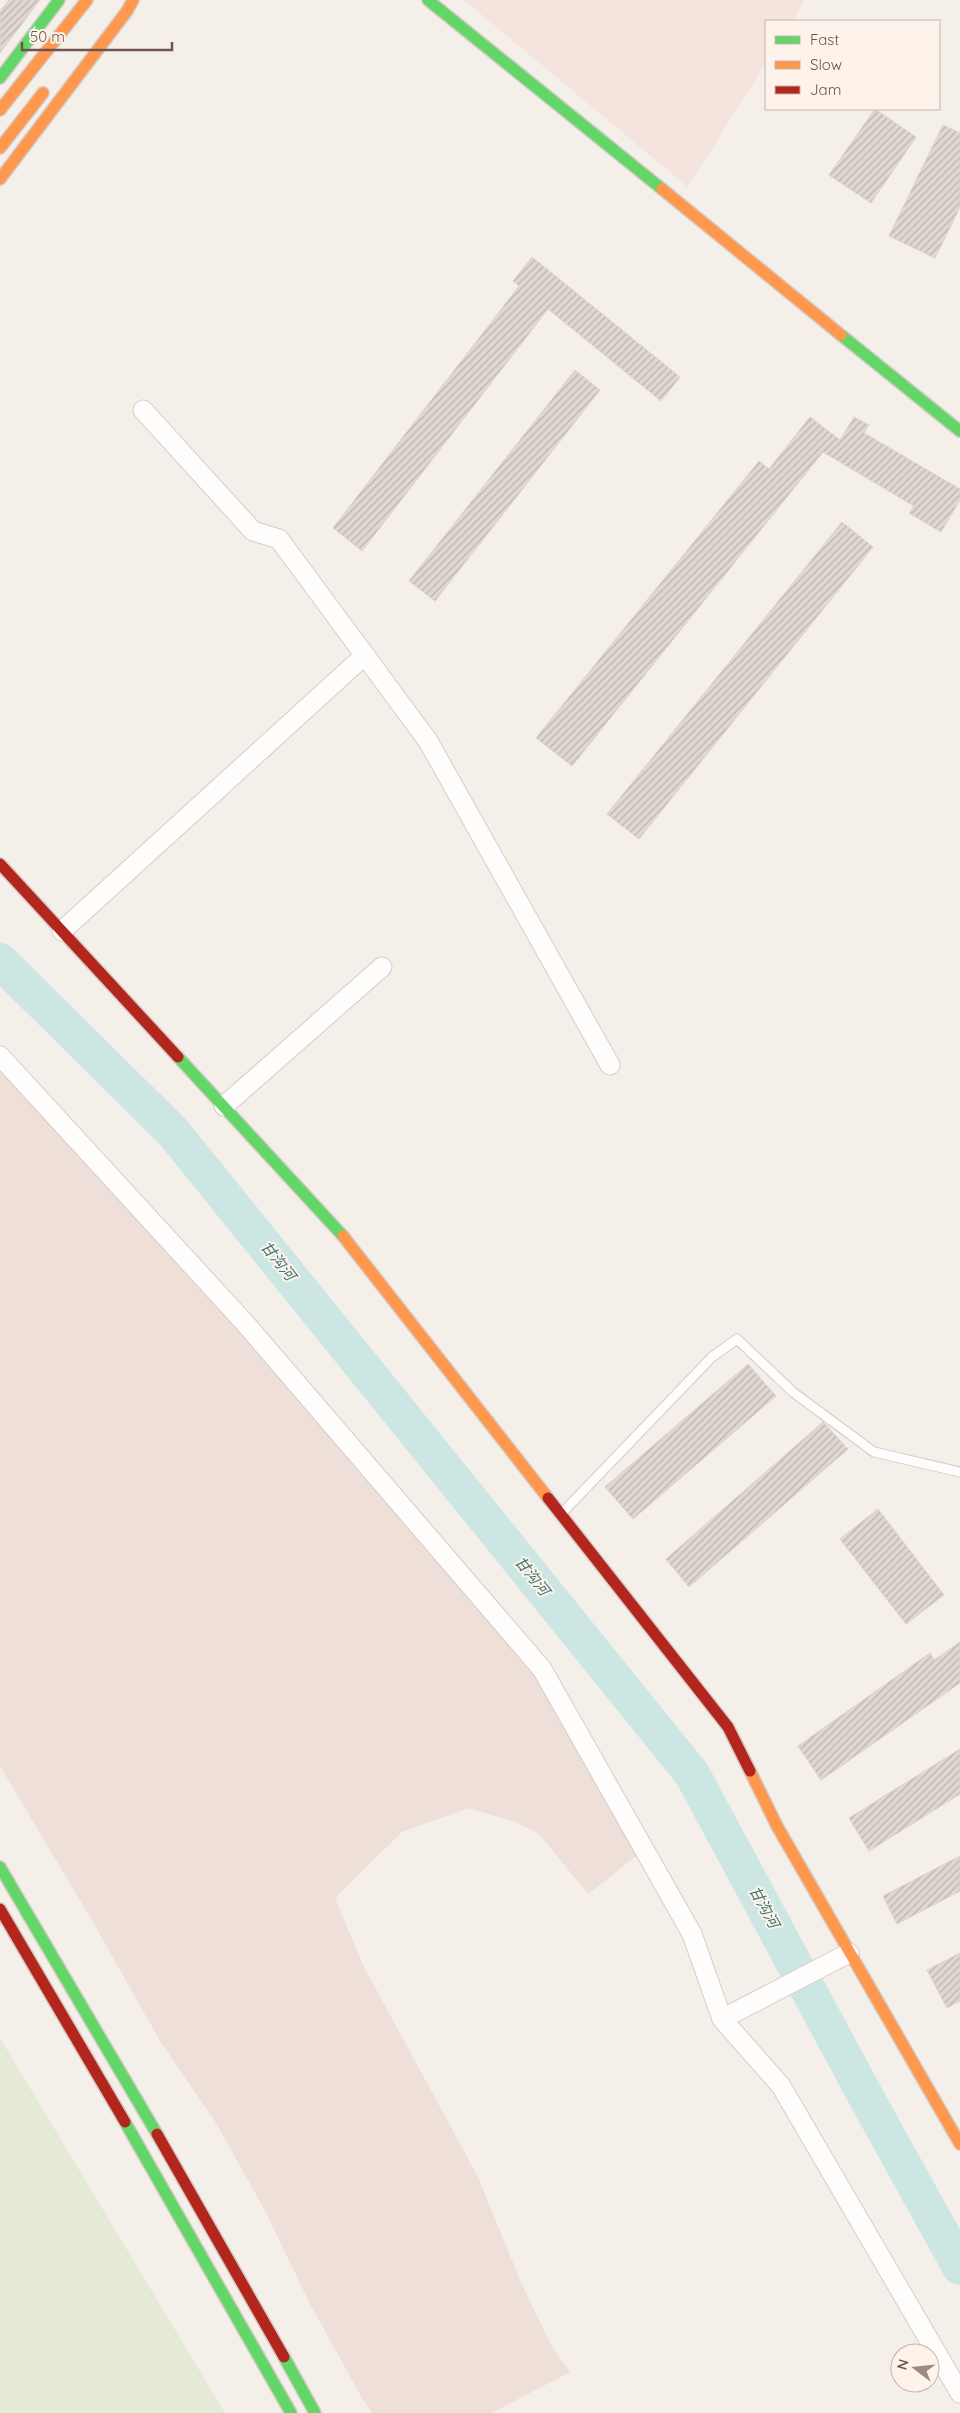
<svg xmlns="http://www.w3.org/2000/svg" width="960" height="2413" viewBox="0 0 960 2413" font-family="Quicksand,'Noto Sans SC',sans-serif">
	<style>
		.residential { fill: #eee0d8 }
		.commercial { fill: #f5e3de }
		.grass { fill: #e5ead6 }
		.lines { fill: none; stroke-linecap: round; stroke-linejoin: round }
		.river { stroke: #cce6e4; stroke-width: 36 }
		.building { fill: url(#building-hatch); stroke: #ddd2cd }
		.lane-casing { stroke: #d4ccc8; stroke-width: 11 }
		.street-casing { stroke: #d4ccc8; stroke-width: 21 }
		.fast-casing { stroke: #d4cbc6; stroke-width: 14 }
		.slow-casing { stroke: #d4cbc6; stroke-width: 14 }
		.jam-casing { stroke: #d4cbc6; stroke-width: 14 }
		.lane { stroke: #fefdfc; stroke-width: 9 }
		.street { stroke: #fefdfc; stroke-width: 19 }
		.fast { stroke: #63d668; stroke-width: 11 }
		.slow { stroke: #ff974d; stroke-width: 11 }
		.jam { stroke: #b3261e; stroke-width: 11 }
		.labels { text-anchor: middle; stroke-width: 4; stroke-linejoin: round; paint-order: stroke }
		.water-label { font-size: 15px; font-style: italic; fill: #427575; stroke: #fdf3eb }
	</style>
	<defs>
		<pattern id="building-hatch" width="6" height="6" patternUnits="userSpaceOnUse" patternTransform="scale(1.25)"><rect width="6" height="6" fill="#e1d7d2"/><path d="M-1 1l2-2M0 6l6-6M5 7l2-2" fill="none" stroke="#bbb1ad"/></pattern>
	</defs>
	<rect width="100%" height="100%" fill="#f5efea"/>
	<path class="residential" d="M0,1057L542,1669L644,1850L588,1894L539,1834L515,1822L469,1808L402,1832L335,1898L363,1965L478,2177L520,2280L551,2345L570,2372L492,2413H372L362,2398L310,2304L265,2211L216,2123L160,2041L94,1924L0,1766Z"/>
	<path class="commercial" d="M464,0H805L792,21H766V62L688,187Z"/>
	<path class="grass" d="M0,2038L225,2413H0Z"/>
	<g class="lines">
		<path class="river" d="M0,961L173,1132L692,1774L866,2097L960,2267"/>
	</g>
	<path class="building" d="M9,0H40L0,53V11Z
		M875,109L916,137L871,203L829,175Z
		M943,125L960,133V207L935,258L889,236Z
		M532,257L680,377L661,401L548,309L362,551L333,528L519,286L513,281Z
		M575,370L600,390L435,601L409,581Z
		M810,417L840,440L854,417L869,425L864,433L960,489V500L941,532L909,513L914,506L823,452L572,766L536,738L759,461L769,469Z
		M842,522L873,547L639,839L607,814Z
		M748,1364L776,1396L633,1519L605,1487Z
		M823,1422L848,1449L689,1587L666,1559Z
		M878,1509L944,1595L906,1624L840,1539Z
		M960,1642V1683L821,1780L798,1746L930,1653L934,1660Z
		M960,1749V1794L869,1851L849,1818Z
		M960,1856V1891L897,1924L883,1896Z
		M960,1953V2001L947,2008L927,1970Z"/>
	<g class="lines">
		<g class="lane-casing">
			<path id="lane" d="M563,1512L712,1357L737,1339L794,1393L874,1452L960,1472"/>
		</g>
		<g class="street-casing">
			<path id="street" d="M143,410L253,531L279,539L428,741L610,1065
				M62,931L365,655
				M0,1056L244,1322L542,1669L692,1934L722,2019L781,2086L960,2393
				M224,1106L382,967
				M722,2019L849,1953"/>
		</g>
		<g class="fast-casing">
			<path id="fast" d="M428,0L662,189
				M0,78L59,0
				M841,335L960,431
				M178,1057L343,1236
				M0,1867L157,2134
				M125,2122L291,2413
				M284,2357L315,2413"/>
		</g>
		<g class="slow-casing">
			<path id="slow" d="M0,110L87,0
				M0,148L43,93
				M0,179L127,11L133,0
				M662,189L841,335
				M343,1236L548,1498
				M750,1771L777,1826L960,2144"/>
		</g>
		<g class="jam-casing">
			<path id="jam" d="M0,864L178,1057
				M548,1498L728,1727L750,1771
				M0,1909L125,2122
				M157,2134L284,2357"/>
		</g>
		<use href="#lane" class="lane"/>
		<use href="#street" class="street"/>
		<use href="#fast" class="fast"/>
		<use href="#slow" class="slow"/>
		<use href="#jam" class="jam"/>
	</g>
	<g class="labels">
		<g class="water-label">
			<text transform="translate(278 1261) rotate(51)" y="5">甘沟河</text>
			<text transform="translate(532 1576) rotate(51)" y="5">甘沟河</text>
			<text transform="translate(764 1907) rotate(61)" y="5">甘沟河</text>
		</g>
	</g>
	<rect x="765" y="20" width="175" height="90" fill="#fdf3eb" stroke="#c5b3ab"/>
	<rect x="775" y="36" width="25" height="8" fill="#63d668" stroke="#c5b3ab"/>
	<text x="810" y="45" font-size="15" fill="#71544c">Fast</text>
	<rect x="775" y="61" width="25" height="8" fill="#ff974d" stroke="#c5b3ab"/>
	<text x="810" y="70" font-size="15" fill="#71544c">Slow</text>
	<rect x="775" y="86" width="25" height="8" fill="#b3261e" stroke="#c5b3ab"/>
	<text x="810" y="95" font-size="15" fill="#71544c">Jam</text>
	<g transform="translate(915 2368) rotate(286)"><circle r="24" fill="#fdf3eb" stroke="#c5b3ab"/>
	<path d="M0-4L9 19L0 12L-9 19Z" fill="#9f8a83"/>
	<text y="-8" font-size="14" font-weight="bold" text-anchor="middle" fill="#71544c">N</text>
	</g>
	<path d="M22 42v8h150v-8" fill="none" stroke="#71544c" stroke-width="2.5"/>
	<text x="30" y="42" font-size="15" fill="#71544c" stroke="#fdf3eb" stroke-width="4" paint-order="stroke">50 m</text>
</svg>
